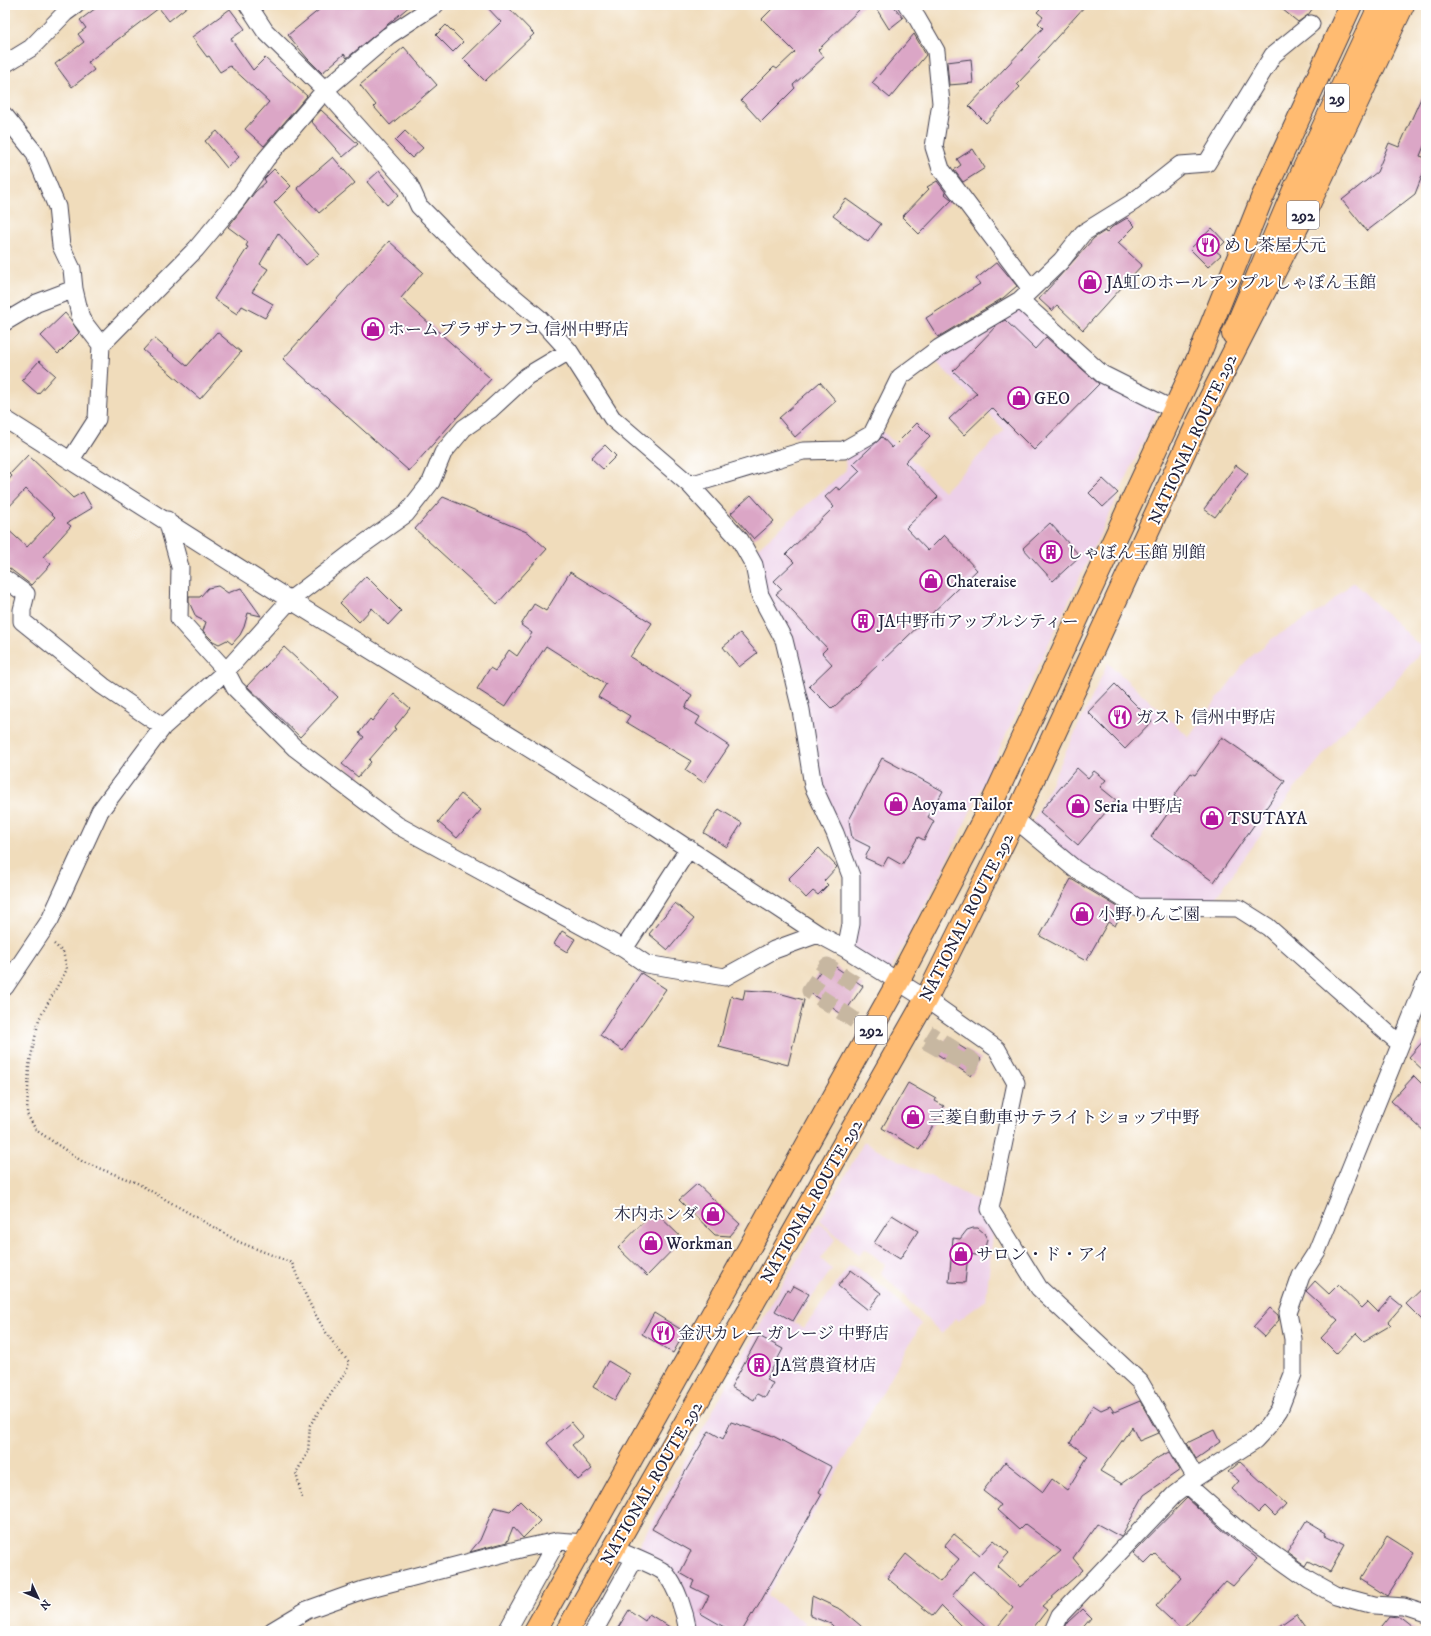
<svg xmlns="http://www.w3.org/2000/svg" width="1431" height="1636" viewBox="0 0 1431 1636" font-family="'IM FELL DW Pica','Noto Serif JP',serif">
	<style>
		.built { fill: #edd0e8 }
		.building { fill: #dba6c6 }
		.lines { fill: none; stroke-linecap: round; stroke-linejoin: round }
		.minor-tunnel { stroke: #c7b7a1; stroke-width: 17; stroke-dasharray: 17 8; stroke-linecap: butt }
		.minor-casing { stroke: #413e4e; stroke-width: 19 }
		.major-casing { stroke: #413e4e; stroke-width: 24 }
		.highway-casing { stroke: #413e4e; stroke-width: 24 }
		.path { stroke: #413e4e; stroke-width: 2.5; stroke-dasharray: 1 3; stroke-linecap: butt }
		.minor { stroke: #fff; stroke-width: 17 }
		.major { stroke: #ffbb71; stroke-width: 22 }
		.highway { stroke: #ffbb71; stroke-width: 22 }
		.labels { text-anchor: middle; stroke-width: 4; stroke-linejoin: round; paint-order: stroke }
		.shield { fill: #fff; stroke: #646476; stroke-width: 1 }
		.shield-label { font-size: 16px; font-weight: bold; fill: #22223b }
		.poi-label { font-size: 17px; fill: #22223b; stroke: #fff; text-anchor: start }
		.street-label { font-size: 17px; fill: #22223b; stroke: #fff }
	</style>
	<rect width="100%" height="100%" fill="#fff"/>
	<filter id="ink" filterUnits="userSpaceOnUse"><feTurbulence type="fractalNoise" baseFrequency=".025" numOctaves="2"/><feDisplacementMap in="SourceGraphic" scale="8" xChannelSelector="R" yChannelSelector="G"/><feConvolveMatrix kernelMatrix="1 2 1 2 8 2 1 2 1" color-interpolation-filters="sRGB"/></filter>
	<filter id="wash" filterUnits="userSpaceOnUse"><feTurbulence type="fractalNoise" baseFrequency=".012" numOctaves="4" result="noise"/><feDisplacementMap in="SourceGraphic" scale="16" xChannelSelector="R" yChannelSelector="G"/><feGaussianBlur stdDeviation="0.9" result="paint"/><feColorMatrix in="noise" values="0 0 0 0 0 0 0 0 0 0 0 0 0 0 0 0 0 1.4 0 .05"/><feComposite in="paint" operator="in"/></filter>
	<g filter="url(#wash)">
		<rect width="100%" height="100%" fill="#f0dcbb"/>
		<path class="built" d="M1020,300L1102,374L1161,404L941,874L887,976L846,949L851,876L813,786L801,710L749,556L846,470L844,450L876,425L944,491L1005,430L929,355Z
			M1353,582L1423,649L1390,688L1339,736L1293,791L1208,908L1137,907L1029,830L1108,663L1189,737L1246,661L1273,638L1323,609Z
			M864,1142L978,1201L982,1211L994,1225L986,1300L958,1321L955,1318L942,1334L881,1273L885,1265L865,1248L859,1256L820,1220Z
			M819,1222L836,1238L821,1259L832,1269L794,1323L804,1328L849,1266H855L885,1288L921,1324L767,1596L805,1623L804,1631H694L665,1565L638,1547L768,1310Z"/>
		<g id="blocks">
			<path class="building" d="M100,5H189L169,21L159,8L88,62L94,70L72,87L55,64L84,42L78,34L86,28L80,20Z
				M325,5H411L347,58L344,54L322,73L307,58L288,35Z
				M485,5H506L534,34L485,81L463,59L501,22Z
				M776,5H864L818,50L824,57L793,85L795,88L761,122L741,100L774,67L777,69L795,52L762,19Z
				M874,5H893L903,18L889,29Z
				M1044,5H1086L1038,58L1040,60L1017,84L1020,87L986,123L969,106L1043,28L1038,23L1043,17L1037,12Z
				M1277,5H1315L1308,15L1298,22Z
				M230,9L245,29L231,39L253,70L265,58L307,96L264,146L245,129L269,102L230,66L220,72L209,56L207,57L192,37Z
				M446,25L463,42L453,52L436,35Z
				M914,34L926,55L890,98L872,83Z
				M404,47L437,85L390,125L374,107L376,105L360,85Z
				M971,59L973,83L949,85L947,62Z
				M1426,87V141L1420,156L1426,158V166L1415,194L1367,231L1342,200L1377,172L1389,143L1399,147Z
				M321,110L358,144L343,157L311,121Z
				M217,131L239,157L227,168L205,141Z
				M405,131L423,148L412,158L395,141Z
				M973,149L985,168L963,182L954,170L961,165L957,159Z
				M333,157L355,183L319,213L297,188Z
				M274,169L291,186L274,203L319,254L306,265L278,233L260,264L268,269L252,292L273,304L265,318L242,306L237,314L214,299L248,247L246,246L248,242L228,227L255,192L266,182L264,179Z
				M379,171L399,195L387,205L367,182Z
				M937,181L946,193L945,194L952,200L919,234L902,217L929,189L927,187Z
				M846,199L881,224L868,242L833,216Z
				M1127,218L1135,226L1118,243L1142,265L1083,330L1057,305L1052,311L1039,299L1094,238L1105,231L1106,233L1112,227Z
				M1212,228L1225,242L1216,251L1221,255L1208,267L1190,249Z
				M389,241L423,272L401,298L491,379L409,471L283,359Z
				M997,262L1017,286L1003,298L938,337L926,318L980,284L976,279Z
				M65,313L71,320L79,333L58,354L41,336Z
				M1005,320L1035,349L1046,337L1099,384L1034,450L992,408L964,435L949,419L977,393L953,371L998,324Z
				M217,332L241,352L200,399L143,350L154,338L187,366Z
				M39,361L55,375L38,394L22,380Z
				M820,382L836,401L795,437L779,418Z
				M917,423L930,436L905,462L938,497L906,528L928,551L944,535L977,570L832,709L809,686L832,664L822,653L827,648L776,594L782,589L774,581L794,562L786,554L834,507L825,497L836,487L840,490L860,471L853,464L882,437L892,448Z
				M605,445L616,456L603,469L591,458Z
				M28,455L73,498L83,492L92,508L67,523L71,526L43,557L51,564L31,585L5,565V527L27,547L55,517L26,489L5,511V484L12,476L10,474Z
				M1236,465L1248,474L1215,517L1204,509Z
				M1103,479L1118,493L1103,507L1089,493Z
				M751,495L774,521L754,539L731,513Z
				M443,497L529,533L547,549L497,604L415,529Z
				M1050,523L1080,556L1053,581L1023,548Z
				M570,572L652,623L630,657L692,695L685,708L700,717L696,724L729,746L704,783L685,770L691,761L626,722L630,716L598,697L606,684L546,646L505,707L477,689L490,668L495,671L509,650L517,656L532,633L521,625L534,604L546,611Z
				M366,576L401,611L388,625L372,608L359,622L340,603Z
				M218,586L228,593L241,588L261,616L248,613L244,627L240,635L232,644L227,640L219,644L213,641L203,631L206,622L196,617L189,602V597H200L208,588Z
				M740,633L757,653L739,667L723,647Z
				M284,647L338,697L300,737L247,686Z
				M1115,684L1152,721L1125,749L1088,712Z
				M394,694L410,708L394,728L396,729L369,760L371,762L358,777L342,764L364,737L359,733L370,719L372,721Z
				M1222,737L1285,781L1214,882L1151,837L1178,799L1174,796L1191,773L1195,775Z
				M882,758L943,791L928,817L934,821L924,840L918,837L902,865L888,857L883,866L865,858L870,847L852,838L849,820Z
				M1077,768L1088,778L1094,771L1106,780L1100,787L1116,800L1078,845L1040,812Z
				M461,794L481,810L457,838L438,822Z
				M719,809L742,823L727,847L704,833Z
				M819,848L837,867L824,881L828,885L818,895L813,891L806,898L788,879Z
				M1071,879L1123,910L1115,926L1108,922L1086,961L1040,936Z
				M675,903L694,919L668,950L649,934Z
				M562,931L575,939L567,952L554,944Z
				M827,961L863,986L843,1015L807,991Z
				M641,973L666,989L623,1051L600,1035Z
				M745,990L775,992L804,1000L788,1065L719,1047L731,996L743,999Z
				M947,1038L981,1059L971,1076L937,1054Z
				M1426,1038V1073L1409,1057Z
				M1414,1076L1426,1088V1133L1391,1101Z
				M908,1083L936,1099L935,1101L944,1106L919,1150L882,1128Z
				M697,1184L740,1224L730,1236L715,1235L679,1200Z
				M654,1211L683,1239L647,1276L618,1248Z
				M892,1215L918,1231L900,1259L874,1243Z
				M973,1228H978L984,1233L987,1239L985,1248L976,1255L968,1254L965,1283L949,1282L953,1238L960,1239L967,1230Z
				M851,1270L881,1293L868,1310L838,1286Z
				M1315,1281L1329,1294L1338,1285L1362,1308L1368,1302L1378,1312L1391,1297L1402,1306L1388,1322L1391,1325L1364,1341L1356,1333L1337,1354L1321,1338L1338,1320L1306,1291Z
				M1426,1285V1324L1406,1304Z
				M794,1286L809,1294L793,1321L775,1311L787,1290L790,1292Z
				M1270,1308L1278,1315L1279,1320L1264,1337L1253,1327Z
				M654,1313L685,1332L673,1353L642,1334Z
				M759,1336L783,1349L766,1380L773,1383L765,1398L757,1394L754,1400L731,1387Z
				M608,1361L630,1374L615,1400L593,1387Z
				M1140,1401L1158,1433L1139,1441L1132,1427L1100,1471L1122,1484L1159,1457L1169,1452L1180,1470L1144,1495L1121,1537L1097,1524L1073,1558L1083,1570L1042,1606L1047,1610L1031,1631H994L1013,1608L973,1571L952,1596L991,1631H966L941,1606L933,1616L887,1578L906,1554L940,1582L959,1559L944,1546L954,1534L980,1555L994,1540L1009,1553L997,1566L1020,1587L1061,1551L1025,1524L1019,1530L997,1510L1001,1505L983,1491L1005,1462L1043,1492L1052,1479L1067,1490L1088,1456L1070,1443L1093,1405L1101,1410L1110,1406L1114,1412Z
				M571,1422L583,1436L572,1445L592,1469L578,1480L547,1443Z
				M731,1422L771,1435L832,1467L819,1492L822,1494L753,1615L752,1614L742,1631H731L700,1613L709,1596L691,1587L694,1581L680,1573L691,1551L652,1529L709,1431L723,1439Z
				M1214,1430L1220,1442L1196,1459L1187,1443Z
				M1240,1462L1286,1504L1275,1516L1265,1506L1258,1513L1232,1489L1239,1481L1228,1472Z
				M1187,1498L1230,1537L1258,1558L1233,1586L1226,1581L1182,1630L1156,1606L1181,1578L1155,1554L1145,1564L1133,1553Z
				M520,1501L540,1521L523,1538L513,1527L507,1542L470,1552L480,1540L494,1507L510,1511Z
				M1306,1521L1326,1533L1325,1535L1345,1545L1330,1572L1309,1561L1306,1566L1287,1552Z
				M1387,1536L1414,1553L1387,1596L1360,1579Z
				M812,1596L842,1610L867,1631H838L831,1624L810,1616Z
				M1082,1609L1091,1618L1080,1631H1064L1067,1623Z
				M629,1610L645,1621L649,1614L676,1631H616Z
				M1296,1614L1308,1631H1272Z
				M1390,1616L1399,1617L1417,1631H1378Z"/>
		</g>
	</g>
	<g filter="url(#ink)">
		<use href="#blocks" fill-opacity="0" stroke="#413e4e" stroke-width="1"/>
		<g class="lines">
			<path class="minor-tunnel" d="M855,984L827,966L810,991L865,1027
				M926,1041L970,1066L972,1061L928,1033"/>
			<g class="minor-casing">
				<path id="minor" d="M248,5L265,31L325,90L409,184L419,206L485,273L539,318L569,351L612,418L690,485L740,540L754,565L760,595L784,640L801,710L813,786L835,833L851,876V924L846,949
					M907,5L917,18L936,51L941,103L934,147L941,169L1031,289
					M5,64L31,48L65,13L76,5
					M5,116L34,152L57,207L61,246L72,269L74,289L81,319L101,345L97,419L70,461
					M1020,300L1102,374L1166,406L1173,411
					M5,322L37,303L74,289
					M101,345L196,249L237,200L266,159L325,90L388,36L435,5
					M5,419L290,600L643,819L818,934L846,949L926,999L997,1049L1016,1083L990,1209L1039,1288L1140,1382L1196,1478
					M690,485L803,451L844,450L872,434L900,377L939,348L1020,300L1061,261L1083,233L1133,202L1180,165L1207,163L1273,55L1311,24
					M167,520L180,567L179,619L226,671L235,688L295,748L397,825L624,949L646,964L725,977L774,950L818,934
					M5,579L26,594L22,610V621L103,686L163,727
					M1015,819L1075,869L1137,907L1238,908L1268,927L1400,1044
					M624,949L689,848
					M5,987L50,920L100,811L163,727L226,671L290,600L358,548L406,514L431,482L443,453L464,428L490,410L527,376L569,351
					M1187,1485L1237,1529L1309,1580L1336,1595L1373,1605L1405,1607L1426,1614
					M614,1549C623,1553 659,1567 665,1573C677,1587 685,1613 688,1631
					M272,1631L307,1610L363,1590L524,1548L557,1541L585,1543
					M507,1631L557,1541
					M594,1631L635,1558
					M1053,1631L1060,1615L1174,1495L1196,1478L1255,1440L1268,1426L1279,1410L1293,1374V1339L1288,1313L1301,1276L1317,1251L1426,981"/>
			</g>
			<g class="major-casing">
				<path id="major" d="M1233,334L1293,192L1380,5"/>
			</g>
			<g class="highway-casing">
				<path id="highway" d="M535,1631L898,982L992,803L1198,358L1262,198L1351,5
					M567,1631L926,999L1015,819L1198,422L1310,202L1403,5"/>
			</g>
			<path class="path" d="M54,944L63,952L67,969L39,1019L29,1066L27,1114L36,1130L83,1162L137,1183L239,1242L292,1263C306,1299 323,1334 349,1362L347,1370L310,1425L308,1452L296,1473L302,1498"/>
			<use href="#minor" class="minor"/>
			<use href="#major" class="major"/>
			<use href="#highway" class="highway"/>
		</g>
	</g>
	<defs>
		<g id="restaurant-ring" transform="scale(1.15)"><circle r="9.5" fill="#fff" stroke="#b5179e" stroke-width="1.5"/><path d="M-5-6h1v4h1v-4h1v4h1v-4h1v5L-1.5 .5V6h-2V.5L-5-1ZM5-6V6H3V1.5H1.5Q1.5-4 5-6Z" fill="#b5179e"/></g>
		<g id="shop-ring" transform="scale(1.15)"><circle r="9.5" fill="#fff" stroke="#b5179e" stroke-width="1.5"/><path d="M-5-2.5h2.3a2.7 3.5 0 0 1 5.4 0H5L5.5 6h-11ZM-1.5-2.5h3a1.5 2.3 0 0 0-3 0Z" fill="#b5179e"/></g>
		<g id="building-ring" transform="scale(1.15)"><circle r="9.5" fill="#fff" stroke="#b5179e" stroke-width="1.5"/><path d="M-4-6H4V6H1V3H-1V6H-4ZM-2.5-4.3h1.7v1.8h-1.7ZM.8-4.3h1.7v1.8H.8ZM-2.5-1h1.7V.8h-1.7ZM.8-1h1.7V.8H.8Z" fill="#b5179e"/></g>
	</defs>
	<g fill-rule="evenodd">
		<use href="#restaurant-ring" x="1208" y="245"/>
		<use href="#shop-ring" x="1090" y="282"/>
		<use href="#shop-ring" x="373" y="329"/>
		<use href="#shop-ring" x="1019" y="398"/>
		<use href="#building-ring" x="1051" y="552"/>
		<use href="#shop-ring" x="931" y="581"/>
		<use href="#building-ring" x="863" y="621"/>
		<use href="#restaurant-ring" x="1120" y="717"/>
		<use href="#shop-ring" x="896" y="804"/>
		<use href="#shop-ring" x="1078" y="806"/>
		<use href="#shop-ring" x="1212" y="818"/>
		<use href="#shop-ring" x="1082" y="914"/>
		<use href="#shop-ring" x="913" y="1117"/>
		<use href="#shop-ring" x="713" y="1214"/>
		<use href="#shop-ring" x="651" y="1243"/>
		<use href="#shop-ring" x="961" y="1254"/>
		<use href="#restaurant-ring" x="663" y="1333"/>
		<use href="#building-ring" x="759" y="1365"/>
	</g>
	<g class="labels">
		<g class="shield">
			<rect x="1325" y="84" width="24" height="28" rx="3"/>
			<rect x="1287" y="201" width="32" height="28" rx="3"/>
			<rect x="855" y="1016" width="32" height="28" rx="3"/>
		</g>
		<g class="shield-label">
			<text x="1337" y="104">29</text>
			<text x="1303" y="221">292</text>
			<text x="871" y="1036">292</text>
		</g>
		<g class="poi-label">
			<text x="1224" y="251">めし茶屋大元</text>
			<text x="1106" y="288">JA虹のホールアップルしゃぼん玉館</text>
			<text x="388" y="335">ホームプラザナフコ 信州中野店</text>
			<text x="1034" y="404">GEO</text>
			<text x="1066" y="558">しゃぼん玉館 別館</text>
			<text x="946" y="587">Chateraise</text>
			<text x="878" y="627">JA中野市アップルシティー</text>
			<text x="1136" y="723">ガスト 信州中野店</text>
			<text x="912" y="810">Aoyama Tailor</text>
			<text x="1094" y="812">Seria 中野店</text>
			<text x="1228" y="824">TSUTAYA</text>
			<text x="1098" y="920">小野りんご園</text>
			<text x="928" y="1123">三菱自動車サテライトショップ中野</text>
			<text x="698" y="1220" text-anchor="end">木内ホンダ</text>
			<text x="666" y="1249">Workman</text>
			<text x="976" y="1260">サロン・ド・アイ</text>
			<text x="678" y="1339">金沢カレー ガレージ 中野店</text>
			<text x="774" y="1371">JA営農資材店</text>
		</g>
		<g class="street-label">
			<text transform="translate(1192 439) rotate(-65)" y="6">NATIONAL ROUTE 292</text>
			<text transform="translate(966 917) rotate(-63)" y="6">NATIONAL ROUTE 292</text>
			<text transform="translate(811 1201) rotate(-60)" y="6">NATIONAL ROUTE 292</text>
			<text transform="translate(651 1483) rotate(-60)" y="6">NATIONAL ROUTE 292</text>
		</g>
	</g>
	<rect width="1431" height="1636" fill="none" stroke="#fff" stroke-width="20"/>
	<g transform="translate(38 1598) rotate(134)" stroke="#ffffff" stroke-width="3" paint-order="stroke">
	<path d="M0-3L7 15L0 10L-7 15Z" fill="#22223b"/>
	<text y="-6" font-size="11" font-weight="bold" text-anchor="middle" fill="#22223b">N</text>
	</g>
</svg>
